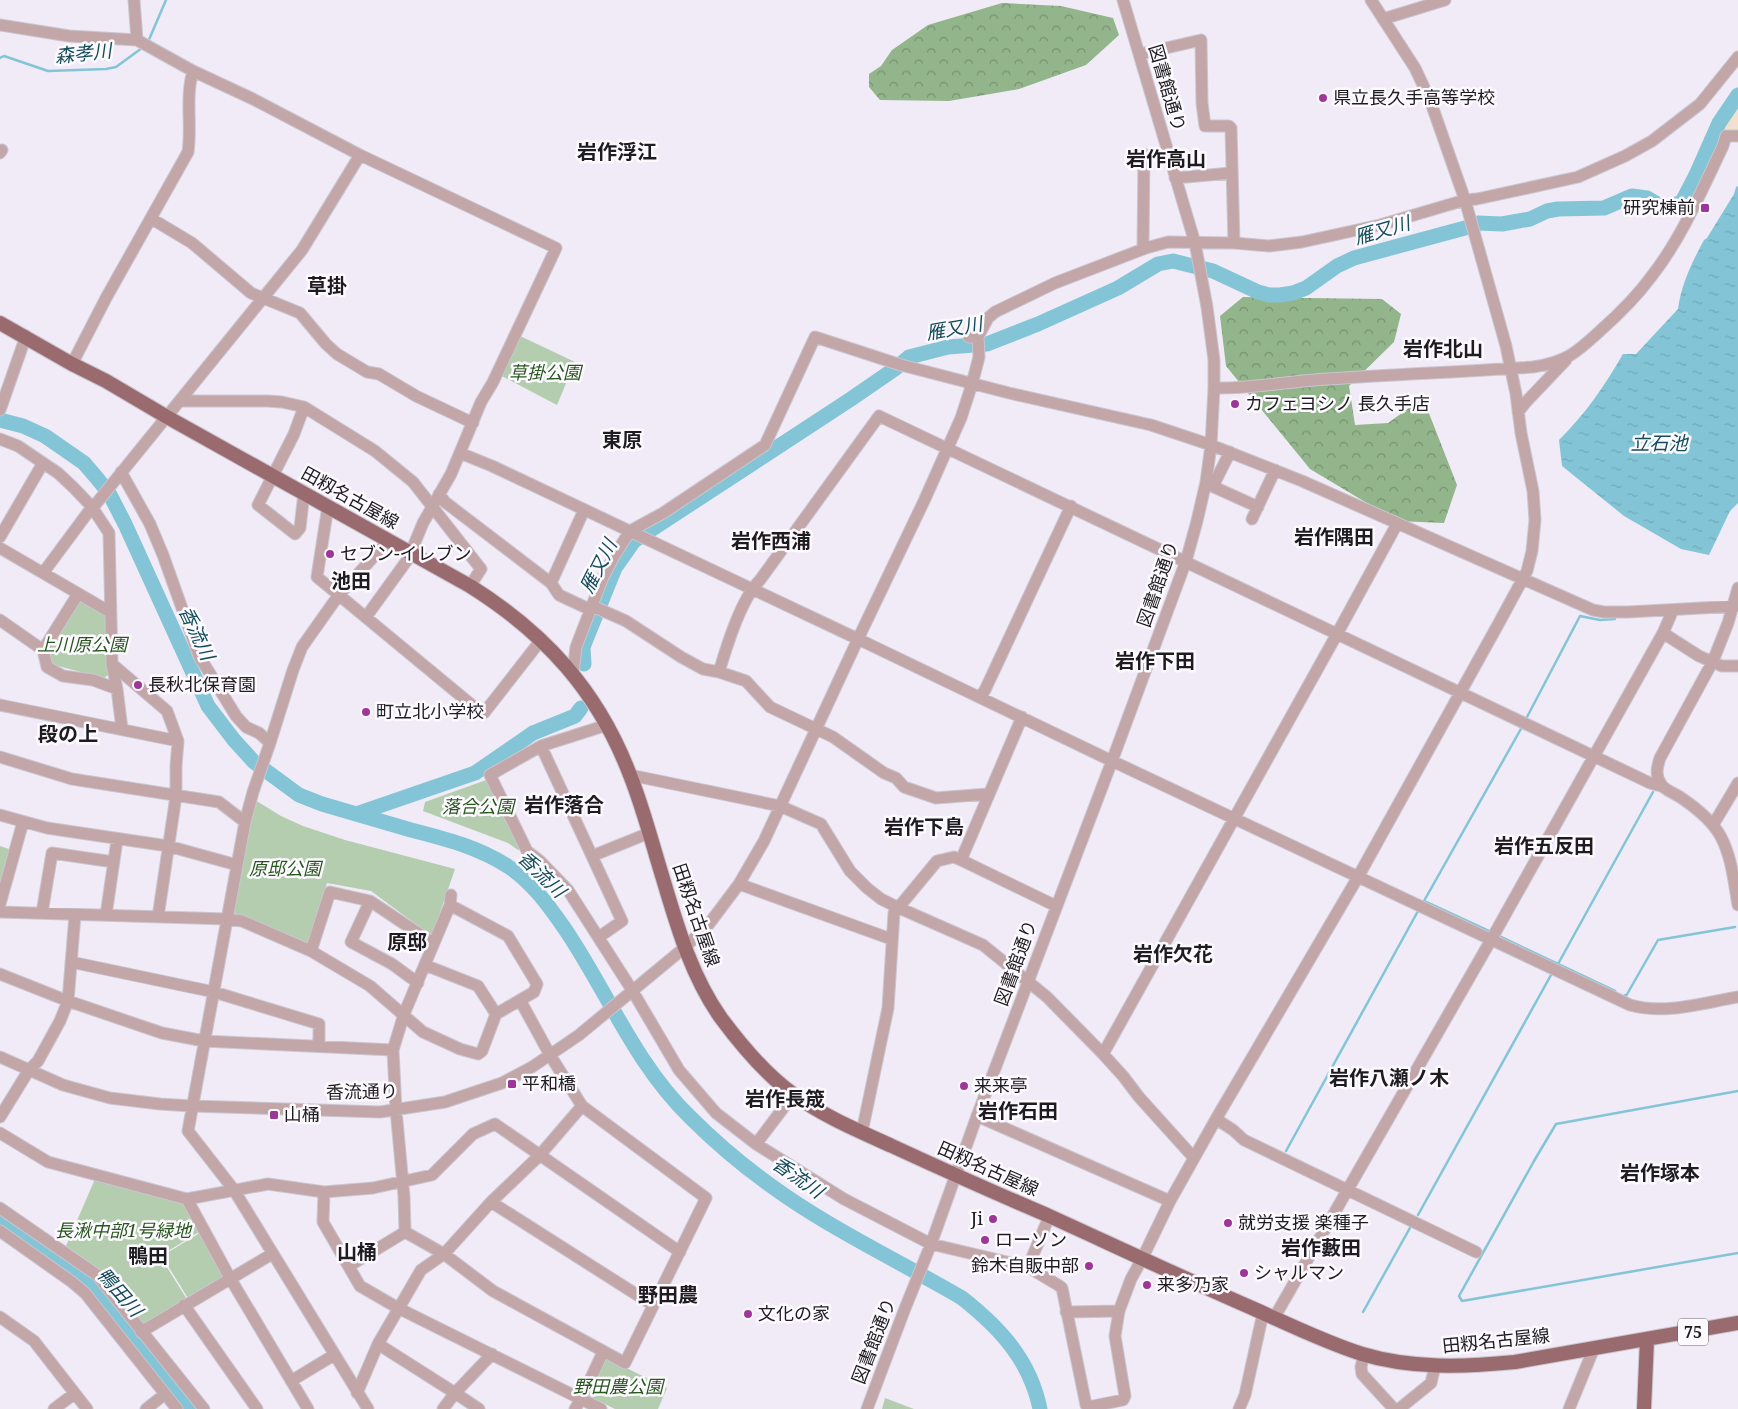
<svg xmlns="http://www.w3.org/2000/svg" width="1738" height="1409" viewBox="0 0 1738 1409" font-family="'Noto Serif','Noto Sans JP',serif">
	<style>
		.education { fill: #f1e1ce }
		.forest { fill: url(#forest-crowns) }
		.park { fill: #b3cdae }
		.water { fill: url(#water-ripples) }
		.lines { fill: none; stroke-linecap: round; stroke-linejoin: round }
		.stream { stroke: #83c5d6; stroke-width: 2.5 }
		.river { stroke: #83c5d6; stroke-width: 15 }
		.minor-casing { stroke: #cac6d0; stroke-width: 13 }
		.major-casing { stroke: #cac6d0; stroke-width: 16 }
		.minor { stroke: #c2a6a8; stroke-width: 11 }
		.major { stroke: #9a6b6e; stroke-width: 14 }
		.poi-dot { fill: #9e3699; stroke: #fcfafe; stroke-width: 2 }
		.labels { text-anchor: middle; stroke-width: 5; stroke-linejoin: round; paint-order: stroke }
		.shield { fill: #fcfafe; stroke: #615f63; stroke-width: 1 }
		.shield-label { font-size: 16px; font-weight: bold; fill: #1e1c20 }
		.street-label { font-size: 18px; fill: #1e1c20; stroke: #fcfafe }
		.poi-label { font-size: 18px; fill: #1e1c20; stroke: #fcfafe; text-anchor: start }
		.park-label { font-size: 18px; font-style: italic; fill: #28571e; stroke: #fcfafe }
		.water-label { font-size: 19px; font-style: italic; fill: #144d59; stroke: #fcfafe }
		.quarter-label { font-size: 20px; font-weight: bold; fill: #1e1c20; stroke: #fcfafe }
	</style>
	<defs>
		<pattern id="forest-crowns" width="20" height="18" patternUnits="userSpaceOnUse" patternTransform="scale(1.25)"><rect width="20" height="18" fill="#92b58b"/><path d="M2 6a3 3 0 1 1 6 0M12 15a3 3 0 1 1 6 0" fill="none" stroke="#779271"/></pattern>
		<pattern id="water-ripples" width="26" height="14" patternUnits="userSpaceOnUse" patternTransform="scale(1.25)"><rect width="26" height="14" fill="#83c5d6"/><path d="M2 4q2-2 4 0t4 0M15 11q2-2 4 0t4 0" fill="none" stroke="#71a9b7"/></pattern>
	</defs>
	<rect width="100%" height="100%" fill="#f0ebf7"/>
	<path class="education" d="M1738,86V134L1707,135Z"/>
	<path class="forest" d="M1002,3L1061,6L1113,18L1119,35L1086,65L1019,89L949,101L880,100L869,87V74L881,66L892,50L928,25Z
		M1243,297L1382,299L1401,314L1394,342L1349,386L1355,425L1388,423L1423,398L1457,485L1444,523L1397,521L1310,469L1226,366L1220,316Z"/>
	<path class="park" d="M518,335L575,362L557,405L500,375Z
		M79,601L106,616L108,675L104,678L58,666L49,662L50,648Z
		M489,779L521,848L518,850L508,843L423,811L425,802Z
		M255,800L281,816L303,826L345,840L455,869L432,936L371,891L327,883L308,945L245,916L233,913Z
		M0,846L12,850L0,889Z
		M95,1179L186,1202L202,1230L160,1256L188,1301L142,1325L100,1270L66,1246Z
		M203,1231L227,1276L189,1300L162,1256Z
		M606,1358L667,1388L658,1409H615L587,1395Z
		M885,1398L914,1409H882Z"/>
	<path class="water" d="M1738,186V503L1730,511L1709,555L1681,549L1624,516L1562,466L1559,440C1586,413 1604,387 1623,354H1636L1678,309C1681,285 1692,262 1704,240L1707,238L1734,194L1736,187Z"/>
	<g class="lines">
		<path class="stream" d="M148,42L166,0
			M0,58L4,56L48,71L106,69L116,67L142,48
			M1527,717L1580,616L1600,620L1615,619
			M1424,901L1522,727
			M1423,902L1424,901L1491,932
			M1499,936L1615,991
			M1558,964L1653,792
			M1625,995L1626,996L1658,940L1735,927
			M1738,1091L1556,1124L1534,1161L1459,1296L1462,1301L1738,1253
			M1286,1151L1418,911
			M1418,1215L1551,975
			M1363,1312L1411,1226"/>
		<path class="river" d="M1478,223L1502,224L1530,219L1547,211L1558,209L1604,208L1632,196L1647,198L1664,208L1682,202L1696,175L1719,123L1738,95
			M0,420L23,426L45,436L84,463L96,477L109,493L125,524L208,706L234,740L254,762L299,795L322,804C352,813 381,821 411,830C446,839 478,847 509,867C532,882 549,906 565,929C607,991 635,1064 690,1117C719,1146 753,1174 787,1197C843,1235 904,1264 962,1298C1000,1328 1030,1360 1040,1409
			M584,664L583,647L615,568L634,541L851,399L896,368L909,357L948,347L987,344L1038,324L1118,288L1158,264L1173,261L1213,271L1258,292L1269,295H1280L1293,293L1306,288L1337,266L1354,258L1465,228
			M356,814L475,773L533,733L575,716L581,708
			M0,1223L89,1283L115,1313L191,1409"/>
		<g class="minor-casing">
			<path id="minor" d="M134,0L137,40L193,71L253,99L360,155L556,248L493,382L481,402L451,474L423,523L408,559L366,617
				M1383,19L1445,0
				M0,25L69,36L137,40
				M1140,54L1201,40L1202,103L1205,126H1229L1231,128L1234,243
				M0,153L2,150
				M1175,178L1231,173
				M152,219L192,243L251,293L300,313L326,344L337,354L367,372L379,374L416,396L473,423
				M1143,249L1144,154
				M969,337H978L988,318L995,312L1055,283L1146,248L1168,242L1234,243L1269,246L1302,242L1380,225L1465,200L1477,199L1578,177L1625,156L1652,141L1700,104L1738,57
				M72,364L106,298L188,152C192,126 185,97 193,71
				M1214,388C1252,389 1290,381 1328,379C1396,374 1464,372 1533,367C1567,362 1577,352 1601,330C1619,314 1637,296 1651,277C1681,239 1702,190 1723,146L1726,136H1738
				M180,401H267L282,402L304,407L375,451L413,482L481,569L470,586
				M0,410L26,336
				M1518,412L1526,402L1566,360
				M0,439L18,446L58,473L74,488L92,507L109,533L112,664L117,689L122,729
				M1230,452L1216,480L1214,487L1258,507
				M460,453L492,466L858,639L924,501L961,418L972,384L979,357L978,337
				M121,472L150,524L163,555L199,656L236,716L246,727L259,733L270,743
				M304,493L300,528L295,534L258,505L294,434L304,407
				M439,494L445,502L551,583L559,595L591,610
				M328,506L317,577L473,706L484,713L541,640
				M1252,519L1275,470
				M0,537L43,463
				M0,548L110,612
				M43,573L92,507L95,505L302,250L360,155
				M551,583L584,510
				M1738,588L1728,623L1713,661L1660,758C1657,767 1655,775 1661,784C1664,790 1674,793 1680,797C1695,807 1712,820 1721,837C1732,858 1734,883 1738,905
				M78,594L43,650L47,667L63,676L93,680L117,689
				M592,606L626,621L681,657L703,669L719,672L746,681L770,707L833,737L884,773L896,778L904,787L936,798L988,794
				M0,620L43,650
				M1663,633L1699,656L1722,666H1738
				M112,664L167,711L178,741
				M719,672C727,645 741,599 760,580L879,416L1650,783L1661,786
				M573,673L576,647L603,577L614,556L630,531L663,513L765,445L815,337L901,365L1009,393L1151,425L1211,445L1302,481L1593,610L1604,612H1628L1738,606
				M980,697L985,690L1071,506
				M0,705L178,741L176,766V796L158,917
				M607,725L541,746L490,775L527,851L540,861L568,890L632,990L679,1070L716,1113L756,1144L844,1199L931,1244L1028,1267L1058,1285L1062,1288L1086,1405L1088,1407L1123,1400L1125,1396L1115,1336L1119,1311L1131,1279L1142,1259L1170,1201L1216,1119L1358,877L1500,621L1527,571L1532,551L1535,520L1533,491L1521,433L1516,394L1506,346L1465,200L1430,100L1415,68L1371,0
				M541,746L622,921L599,937
				M0,757L72,779L219,802L245,822
				M630,775L780,806L821,824L850,871L867,888L881,899L897,907L983,945L1047,997L1103,1054L1123,1076L1139,1097L1194,1158
				M0,815L47,828L168,846L237,865
				M1713,825L1738,783
				M592,856L649,833
				M961,860L1056,906
				M739,884L891,939
				M451,895L450,905L404,1014L393,1050L396,1110L404,1196L405,1232L444,1254L493,1291L625,1363L706,1198L582,1106L550,1055L520,1000
				M370,901L351,942L392,964L418,983
				M0,904L23,822
				M0,912L227,919L242,921L311,951L370,986L423,1032L460,1049L478,1054L482,1051L496,1014L534,992L537,984L508,936L450,905
				M42,913L52,853L114,862
				M106,915L117,840
				M311,951L330,892L370,901L433,943
				M71,962L214,992L319,1024V1045
				M425,965L478,986L496,1014
				M0,974L68,1001L162,1033L204,1041L393,1050
				M1103,1054L1337,634L1397,524
				M0,1057L63,1085L110,1098L160,1104L192,1106L380,1112L445,1102L502,1083L532,1067L579,1035L684,948L709,924L739,884L764,841L858,639L1112,761L1630,1005C1665,1015 1702,1003 1738,997
				M977,1116L1170,1201
				M0,1117L29,1070L38,1061L60,1021L68,1001L75,915
				M1216,1119L1233,1130L1244,1140L1476,1252
				M862,1132L888,1008L894,913L937,861L954,857L961,860L1022,717
				M0,1133L48,1162L187,1199L268,1184L324,1192L373,1188L432,1175L473,1134L495,1124L680,1252
				M756,1144L794,1094
				M324,1192L323,1222L360,1286L398,1308L581,1399L575,1409
				M187,1199L230,1278L308,1409
				M491,1202L653,1305
				M0,1208L97,1275L204,1409
				M0,1231L72,1282L85,1293L177,1409
				M349,1266L405,1232
				M1028,1267L1049,1217
				M184,1305L257,1409
				M1066,1312L1119,1311
				M0,1317L34,1341L87,1409
				M1274,1318L1491,940L1663,633L1673,610
				M141,1332L272,1254
				M1364,1354L1361,1367L1362,1374L1394,1409
				M291,1381L334,1355
				M357,1393L378,1344
				M54,1409L74,1394
				M146,1409L165,1394
				M368,1409L234,1190L188,1131L245,822L253,792L270,743L293,670L302,647L338,596L388,541
				M443,1409L455,1393L378,1344L421,1270L444,1254L491,1202L539,1156L582,1106
				M479,1409L455,1393L492,1354
				M601,1409L581,1399L603,1352
				M867,1409L904,1311L931,1244L977,1116L1112,761L1186,561L1197,521L1206,482L1211,445L1214,388V360L1207,307L1195,243L1123,0
				M1239,1409L1245,1395L1263,1313
				M1399,1409L1431,1383L1435,1366
				M1569,1409L1594,1348"/>
		</g>
		<g class="major-casing">
			<path id="major" d="M0,323L72,364L106,381L167,417L470,586C545,633 598,691 630,775C644,810 653,847 664,882C678,929 692,977 721,1018C741,1045 765,1074 793,1094C823,1116 859,1131 892,1146C944,1170 995,1193 1047,1215C1115,1246 1183,1278 1252,1308C1288,1324 1324,1342 1362,1354C1412,1369 1464,1367 1515,1362L1738,1323
				M1644,1409L1647,1340"/>
		</g>
		<use href="#minor" class="minor"/>
		<use href="#major" class="major"/>
	</g>
	<g class="poi-dot">
		<circle cx="1323" cy="98" r="5"/>
		<rect x="1700" y="203" width="10" height="10" rx="2.5"/>
		<circle cx="1235" cy="404" r="5"/>
		<circle cx="330" cy="554" r="5"/>
		<circle cx="138" cy="685" r="5"/>
		<circle cx="366" cy="712" r="5"/>
		<rect x="507" y="1079" width="10" height="10" rx="2.5"/>
		<circle cx="964" cy="1086" r="5"/>
		<rect x="269" y="1110" width="10" height="10" rx="2.5"/>
		<circle cx="993" cy="1219" r="5"/>
		<circle cx="1228" cy="1223" r="5"/>
		<circle cx="985" cy="1240" r="5"/>
		<circle cx="1089" cy="1266" r="5"/>
		<circle cx="1244" cy="1273" r="5"/>
		<circle cx="1147" cy="1285" r="5"/>
		<circle cx="748" cy="1314" r="5"/>
	</g>
	<g class="labels">
		<rect class="shield" x="1678" y="1318.5" width="30" height="27" rx="4"/>
		<g class="shield-label">
			<text x="1693" y="1338">75</text>
		</g>
		<g class="street-label">
			<text transform="translate(1167 88) rotate(74)" y="6">図書館通り</text>
			<text transform="translate(350 498) rotate(29)" y="6">田籾名古屋線</text>
			<text transform="translate(1158 584) rotate(-71)" y="6">図書館通り</text>
			<text transform="translate(696 915) rotate(71)" y="6">田籾名古屋線</text>
			<text transform="translate(1016 963) rotate(-70)" y="6">図書館通り</text>
			<text transform="translate(362 1092) rotate(-1)" y="6">香流通り</text>
			<text transform="translate(988 1169) rotate(24)" y="6">田籾名古屋線</text>
			<text transform="translate(874 1341) rotate(-69)" y="6">図書館通り</text>
			<text transform="translate(1496 1341) rotate(-6)" y="6">田籾名古屋線</text>
		</g>
		<g class="poi-label">
			<text x="1333" y="104">県立長久手高等学校</text>
			<text x="1695" y="214" text-anchor="end">研究棟前</text>
			<text x="1245" y="410">カフェヨシノ 長久手店</text>
			<text x="340" y="560">セブン-イレブン</text>
			<text x="148" y="691">長秋北保育園</text>
			<text x="376" y="718">町立北小学校</text>
			<text x="522" y="1090">平和橋</text>
			<text x="974" y="1092">来来亭</text>
			<text x="284" y="1121">山桶</text>
			<text x="983" y="1225" text-anchor="end">Ji</text>
			<text x="1238" y="1229">就労支援 楽種子</text>
			<text x="995" y="1246">ローソン</text>
			<text x="1079" y="1272" text-anchor="end">鈴木自販中部</text>
			<text x="1254" y="1279">シャルマン</text>
			<text x="1157" y="1291">来多乃家</text>
			<text x="758" y="1320">文化の家</text>
		</g>
		<g class="park-label">
			<text x="545" y="379">草掛公園</text>
			<text x="82" y="651">上川原公園</text>
			<text x="478" y="813">落合公園</text>
			<text x="285" y="875">原邸公園</text>
			<text x="123" y="1237">長湫中部1号緑地</text>
			<text x="618" y="1393">野田農公園</text>
		</g>
		<g class="water-label">
			<text transform="translate(83 53) rotate(-6)" y="7">森孝川</text>
			<text transform="translate(1382 230) rotate(-16)" y="7">雁又川</text>
			<text transform="translate(954 328) rotate(-10)" y="7">雁又川</text>
			<text x="1659" y="450">立石池</text>
			<text transform="translate(598 566) rotate(-63)" y="7">雁又川</text>
			<text transform="translate(197 633) rotate(65)" y="7">香流川</text>
			<text transform="translate(542 874) rotate(44)" y="7">香流川</text>
			<text transform="translate(798 1177) rotate(35)" y="7">香流川</text>
			<text transform="translate(120 1292) rotate(49)" y="7">鴨田川</text>
		</g>
		<g class="quarter-label">
			<text x="617" y="159">岩作浮江</text>
			<text x="1166" y="166">岩作高山</text>
			<text x="327" y="293">草掛</text>
			<text x="1443" y="356">岩作北山</text>
			<text x="622" y="447">東原</text>
			<text x="1334" y="544">岩作隅田</text>
			<text x="771" y="548">岩作西浦</text>
			<text x="351" y="588">池田</text>
			<text x="1155" y="668">岩作下田</text>
			<text x="68" y="741">段の上</text>
			<text x="564" y="812">岩作落合</text>
			<text x="924" y="834">岩作下島</text>
			<text x="1544" y="853">岩作五反田</text>
			<text x="407" y="949">原邸</text>
			<text x="1173" y="961">岩作欠花</text>
			<text x="1389" y="1085">岩作八瀬ノ木</text>
			<text x="785" y="1106">岩作長筬</text>
			<text x="1018" y="1118">岩作石田</text>
			<text x="1660" y="1180">岩作塚本</text>
			<text x="1321" y="1255">岩作藪田</text>
			<text x="357" y="1259">山桶</text>
			<text x="148" y="1263">鴨田</text>
			<text x="668" y="1302">野田農</text>
		</g>
	</g>
</svg>
